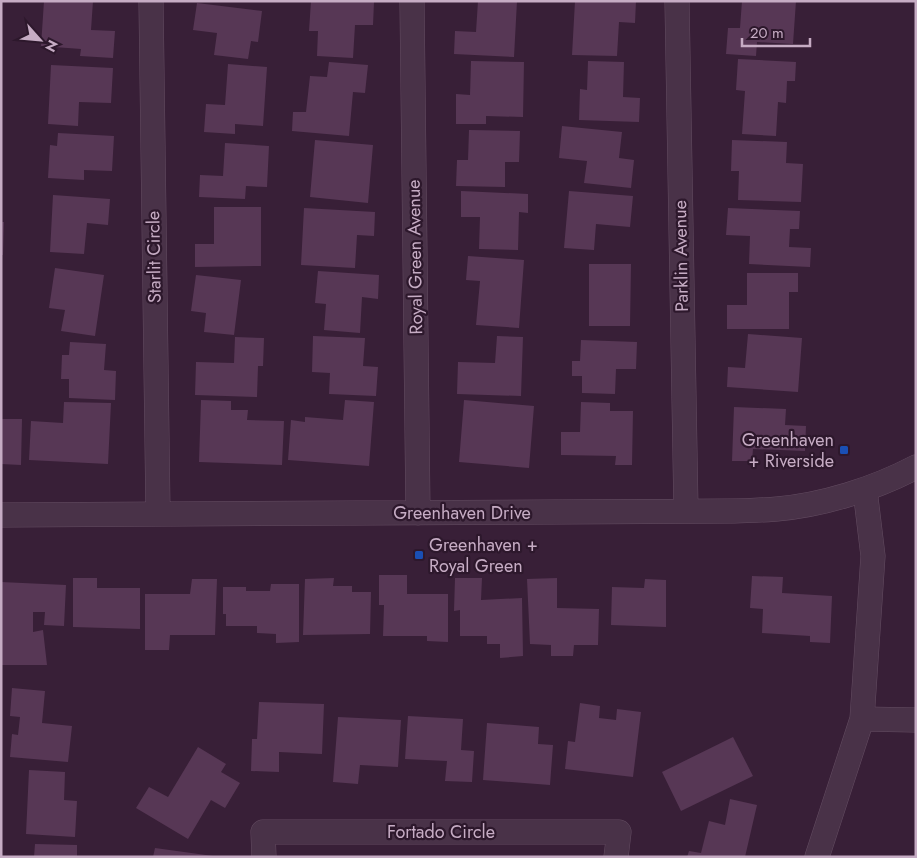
<svg xmlns="http://www.w3.org/2000/svg" width="917" height="858" viewBox="0 0 917 858" font-family="Jost,sans-serif">
	<style>
		.building { fill: #573755 }
		.lines { fill: none; stroke-linecap: round; stroke-linejoin: round }
		.minor-casing { stroke: #644d62; stroke-width: 25 }
		.minor { stroke: #493248; stroke-width: 24 }
		.transit-dot { fill: #1a4fb4; stroke: #2d182c; stroke-width: 2 }
		.labels { text-anchor: middle; stroke-width: 4.5; stroke-linejoin: round; paint-order: stroke }
		.street-label { font-size: 18px; fill: #c6acc4; stroke: #2d182c }
		.poi-label { font-size: 18px; fill: #c6acc4; stroke: #2d182c; text-anchor: end }
	</style>
	<rect width="100%" height="100%" fill="#381f37"/>
	<path class="building" d="M44,1H93L91,30L115,31L113,58L80,56L81,49L41,46Z
		M311,1L374,2L373,25H355L353,58L317,56L318,31H309Z
		M478,1H517L514,57L454,54L455,31L476,32Z
		M575,1H636L635,23L619,22L617,56L572,55Z
		M742,1H796L793,44L757,42L756,56L726,54L728,28H740Z
		M197,3L262,11L258,42L251,41L248,59L214,55L217,33L193,30Z
		M738,59L796,62L795,81H787L786,103L778,102L776,136L742,134L745,91L736,90Z
		M471,61L524,62L523,117L486,116V124H456V94L470,95Z
		M588,61L624,62L623,97L640,98L639,122L579,120L580,89L587,90Z
		M329,62L368,65L365,93L353,92L349,136L292,131L293,112H306L310,76L327,77Z
		M228,64L267,67L263,126L235,124V134L204,132L206,104L225,105Z
		M51,65L113,68L111,103L79,102L78,126L48,124Z
		M562,126L622,132L619,158L634,160L631,188L584,183L587,161L559,158Z
		M469,130L520,131L519,162H505V187L456,186L457,160H468Z
		M58,133L114,136L112,171L84,170V180L48,178L50,145L57,146Z
		M315,140L373,145L368,203L310,197Z
		M732,140L787,142L786,163L803,164L801,202L738,200L739,171H731Z
		M225,143L269,146L267,187L246,186L245,199L199,197L200,175L223,176Z
		M461,191L528,194V213L519,212L518,250L479,249L480,217H461Z
		M569,191L633,196L630,227L596,224L594,250L564,248Z
		M53,195L110,199L108,225L87,223L84,254L50,252Z
		M214,207H261V266L195,267V244H214Z
		M304,208L375,212L374,236L357,235L355,268L301,265Z
		M728,208L800,211L799,229H790L789,247L811,248L810,267L749,264L750,236L726,235Z
		M1,222H4L3,255H1Z
		M468,256L524,260L519,328L476,325L480,281L466,280Z
		M589,264H631L630,326H589Z
		M55,268L104,275L95,336L61,331L65,310L49,308Z
		M318,271L379,275L378,299L362,297L360,333L324,330L326,304L315,303Z
		M747,273H798V292H789V329H727V305H747Z
		M196,275L241,280L234,335L204,332L206,313L191,311Z
		M748,334L802,338L798,392L727,387L728,367L745,368Z
		M313,336L365,338L363,366L378,367L376,396L329,394L330,373L312,372Z
		M497,336L523,337L521,396L457,394L458,362L495,363Z
		M235,337L264,338L263,366H258L257,397L195,395L196,362L234,363Z
		M581,340L637,342L636,369H616L615,394L582,393V376H572V361H580Z
		M70,342L106,344L104,370L116,371L115,400L69,398V379H61L62,355H69Z
		M201,400L231,401V410H248L247,420L284,421L282,465L199,462Z
		M345,400L374,402L369,466L288,460L291,420L305,422V417L343,420Z
		M464,400L534,406L529,468L459,462Z
		M64,402L111,403L108,464L29,460L31,421L63,423Z
		M581,402L610,403V411H633L632,465H615L616,456L561,455V432H580Z
		M734,407L786,409L785,425L806,426L805,451L753,449L752,461H732Z
		M1,419H22L21,465L1,464Z
		M379,575H407V594H448V642L427,641V636H383L384,605H379Z
		M752,576L783,577L782,593L832,596L830,643L810,642V636L762,633L763,609L750,608Z
		M73,578H97V588H140V629L73,627Z
		M334,578L333,586H352V592H371L370,634L303,635L305,579Z
		M455,578H482L481,600L522,598L523,656L500,658V644H487V636H460V610L454,611Z
		M557,578V608L599,609L598,645H574L573,656H551V645L530,644L527,579Z
		M192,579H217L215,635H170L169,650H145V594H190Z
		M645,579L666,580V627L611,625L612,587L644,588Z
		M1,582L66,585L64,626L44,625L45,612H33V632L43,630L47,665H1Z
		M271,584H299V642L276,643V634L257,633V626H226V614H223V587H246V591H270Z
		M12,688L45,691L42,723L72,726L68,762L10,757L12,734L18,735L20,717L10,716Z
		M259,702L324,704L322,754L279,752V772L251,771L252,739H257Z
		M580,703L600,706L599,718L616,720L617,709L641,712L633,777L565,769L568,741L575,742Z
		M408,716L463,719L461,750L474,751L472,782L445,781L447,761L405,759Z
		M338,717L401,720L398,767L360,765L358,784L333,782Z
		M487,723L539,727L538,744L553,745L550,785L483,780Z
		M733,737L753,776L681,811L662,772Z
		M198,747L226,764L221,772L240,783L225,808L211,800L188,839L136,808L149,787L168,797Z
		M29,770L65,772L64,800L77,801L75,837L26,834Z
		M730,799L757,805L745,857H687L689,851L701,853L709,821L725,825Z
		M35,844L77,845V857H34Z
		M155,848L213,856V857H153Z"/>
	<g class="lines">
		<g class="minor-casing">
			<path id="minor" d="M151,1L158,513
				M412,1L418,513
				M677,1L686,511
				M1,515L734,511C748,511 762,510 777,509C823,505 874,489 916,467
				M862,719L873,556L865,490
				M264,857L263,832H619L616,857
				M817,857L862,719L916,720"/>
		</g>
		<use href="#minor" class="minor"/>
	</g>
	<g class="transit-dot">
		<rect x="839" y="445" width="10" height="10" rx="2.5"/>
		<rect x="414" y="550" width="10" height="10" rx="2.5"/>
	</g>
	<g class="labels">
		<g class="street-label">
			<text transform="translate(681 256) rotate(-91)" y="6">Parklin Avenue</text>
			<text transform="translate(154 257) rotate(-91)" y="6">Starlit Circle</text>
			<text transform="translate(415 257) rotate(-91)" y="6">Royal Green Avenue</text>
			<text x="462" y="519">Greenhaven Drive</text>
			<text x="441" y="838">Fortado Circle</text>
		</g>
		<g class="poi-label">
			<text x="834" y="446">Greenhaven<tspan x="834" dy="21">+ Riverside</tspan></text>
			<text x="429" y="551" text-anchor="start">Greenhaven +<tspan x="429" dy="21">Royal Green</tspan></text>
		</g>
	</g>
	<rect width="917" height="858" fill="none" stroke="#c6acc4" stroke-width="5"/>
	<g transform="translate(40 40) rotate(117)" stroke="#2d182c" stroke-width="4" paint-order="stroke">
	<path d="M0-4L9 19L0 12L-9 19Z" fill="#c6acc4"/>
	<text y="-8" font-size="14" font-weight="bold" text-anchor="middle" fill="#c6acc4">N</text>
	</g>
	<path d="M742 38v8h68v-8" fill="none" stroke="#c6acc4" stroke-width="2.5"/>
	<text x="750" y="38" font-size="15" fill="#c6acc4" stroke="#2d182c" stroke-width="4" paint-order="stroke">20 m</text>
</svg>
